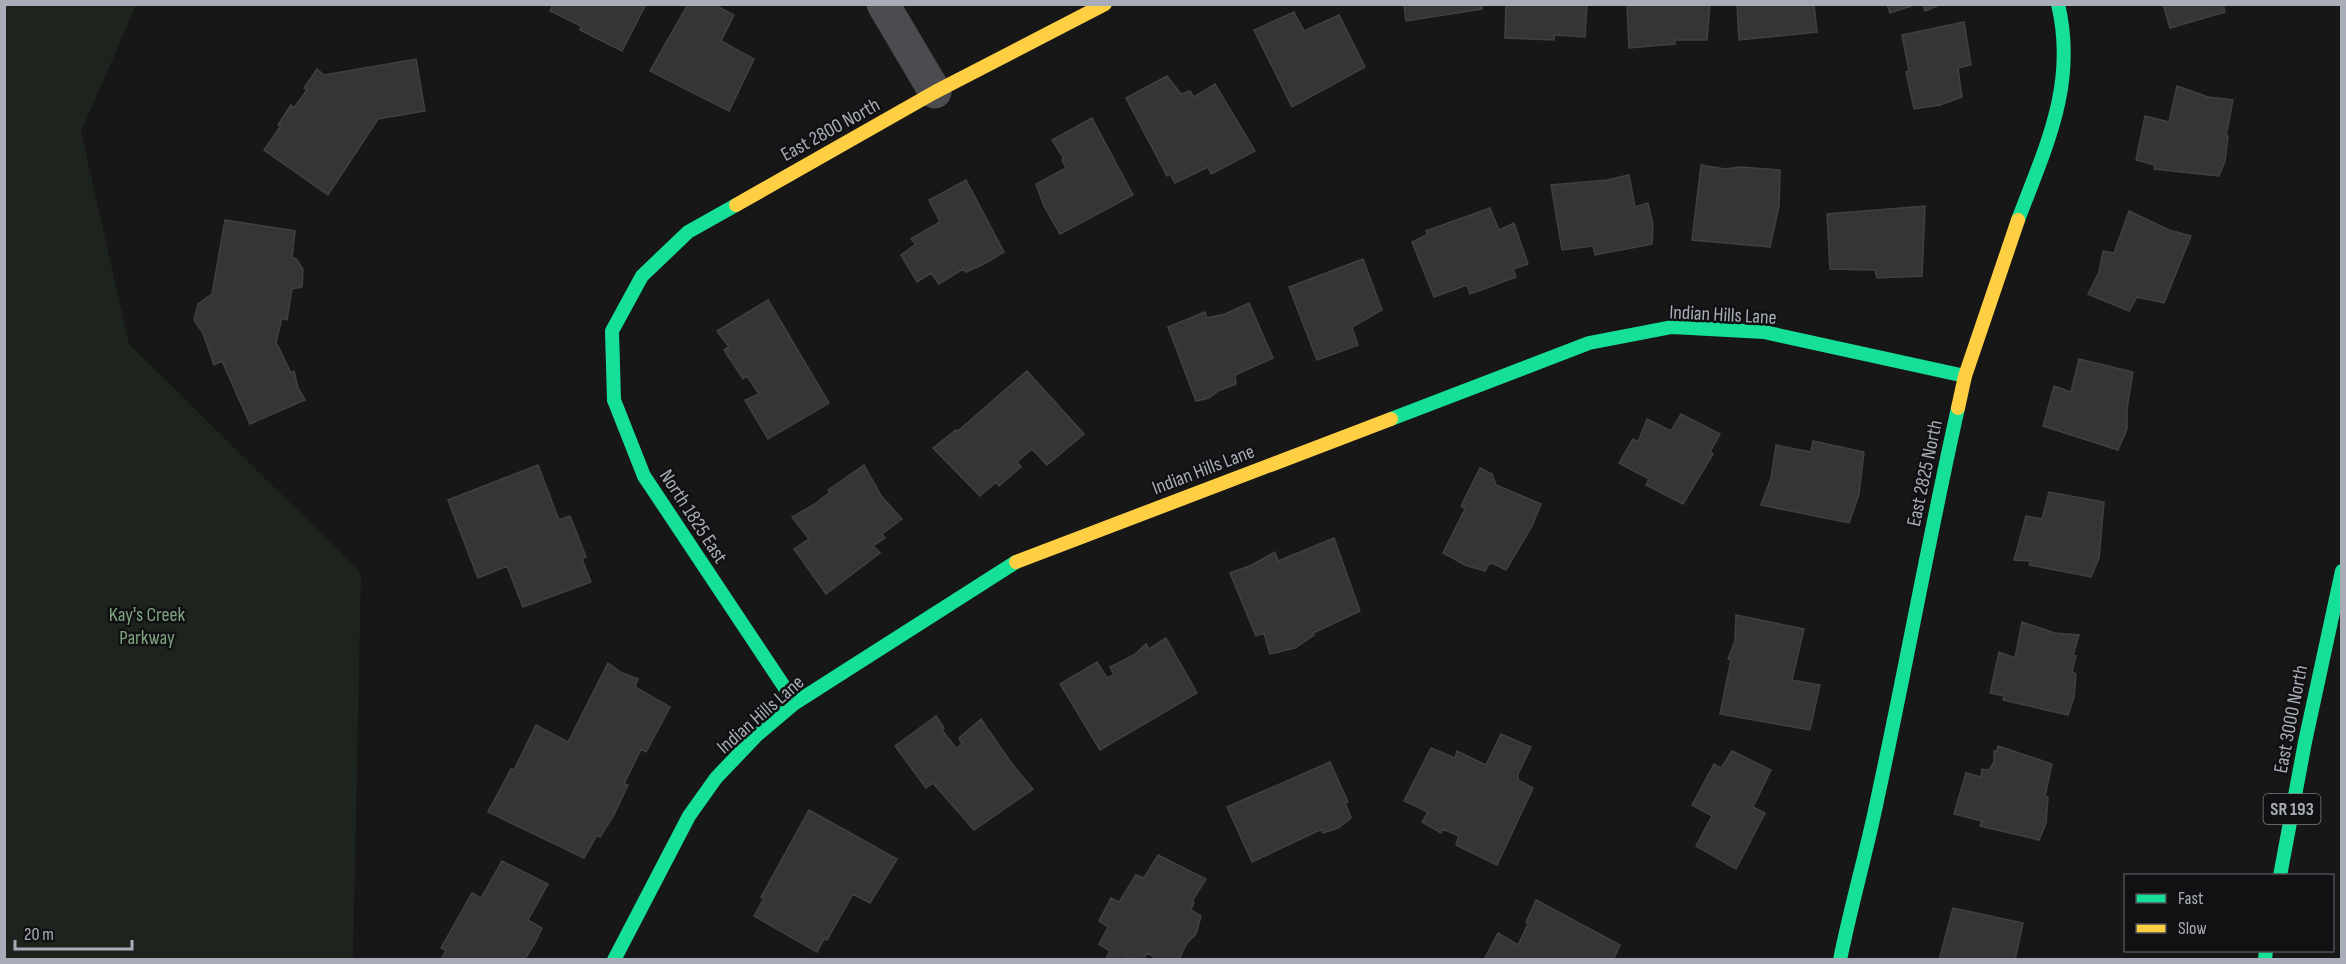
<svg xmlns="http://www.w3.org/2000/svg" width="2346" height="964" viewBox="0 0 2346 964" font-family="'Sofia Sans Condensed',sans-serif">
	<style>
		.green { fill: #1d241e }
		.building { fill: #353536; stroke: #3f4043; stroke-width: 1.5 }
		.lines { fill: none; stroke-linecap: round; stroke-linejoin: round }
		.street { stroke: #4b4c50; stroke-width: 33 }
		.fast { stroke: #16e098; stroke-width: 14 }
		.slow { stroke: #ffcf43; stroke-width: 14 }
		.labels { text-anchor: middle; stroke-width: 5; stroke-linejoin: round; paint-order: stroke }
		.shield { fill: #111113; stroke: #7b7e86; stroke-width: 1.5 }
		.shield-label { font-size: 18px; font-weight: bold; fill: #a8adb8 }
		.street-label { font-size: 20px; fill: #a8adb8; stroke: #111113 }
		.park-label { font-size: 20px; fill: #7fa381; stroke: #111113 }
	</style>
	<rect width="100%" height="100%" fill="#171717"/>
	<path class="green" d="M5,4L136,5L81,132L129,344L361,573L353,959H5Z"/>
	<path class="building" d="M553,4H646L622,51L580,30L581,26L550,11Z
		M688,4H713L734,15L721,41L754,59L729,111L650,71Z
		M1404,4H1482V9L1406,21Z
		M1506,4H1587L1585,37L1554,35V40L1505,38Z
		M1627,4H1710L1707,40H1675V44L1629,48Z
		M1737,4H1814L1817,32L1739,40Z
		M1887,4H1917L1890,13Z
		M1923,4H1942L1925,11Z
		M2163,4H2223L2225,12L2170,28Z
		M1294,12L1304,31L1339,15L1365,67L1292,107L1254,30Z
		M1964,22L1971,65L1958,68L1962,97L1940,105L1914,109L1906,72L1909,71L1902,35Z
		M416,59L425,111L378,119L328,195L264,150L280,127L278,125L291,105L294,108L307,90L304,88L317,69L324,75Z
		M1167,76L1181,94L1190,91L1194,97L1215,84L1255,151L1211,174L1208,167L1175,183L1170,174L1167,176L1126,98Z
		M2177,86L2208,97L2233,100L2226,136H2228L2225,161L2219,176L2154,169L2155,165L2136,160L2145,116L2169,122Z
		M1092,118L1133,195L1060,234L1044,206L1036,184L1066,168L1062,160L1064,159L1052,140Z
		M1701,165L1725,169L1740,167L1780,170L1779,206L1770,247L1692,240Z
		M1629,175L1635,207L1648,203L1653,225L1652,244L1595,255L1593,246L1562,250L1551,185L1607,180Z
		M966,180L1004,252L984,264L966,272L963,269L939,284L931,273L917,282L901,255L916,244L911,239L940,222L929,200Z
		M1925,206L1922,276L1877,278L1875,270L1830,269L1827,214Z
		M1490,208L1499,230L1514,223L1528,264L1513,269L1516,277L1470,294L1467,285L1434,297L1412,242L1428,234L1426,231Z
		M2129,211L2169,230L2191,236L2164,303L2137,297L2129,311L2088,294L2099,272L2103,251L2114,253Z
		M225,220L295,231L292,257L296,259L303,269L302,287L292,289L287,320L282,318L276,342L291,373L294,371L298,388L305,400L250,424L222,361L214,365L203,333L194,320L198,304L212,294Z
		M1363,259L1382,310L1352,327L1358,345L1317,360L1289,287Z
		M768,300L829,403L768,439L745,400L759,394L747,376L743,379L724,350L729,347L717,331Z
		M1249,303L1273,358L1235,375L1236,384L1218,391L1209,398L1196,401L1168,327L1205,312L1207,318L1225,314Z
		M2079,359L2133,372L2127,409V429L2118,450L2043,426L2054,386L2071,392Z
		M1027,371L1084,434L1047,465L1032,449L1017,462L1021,467L999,486L996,482L980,496L933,448L956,430L958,431Z
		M1681,414L1720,434L1710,452L1713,454L1683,504L1646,485L1649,479L1619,463L1633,439L1638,442L1647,419L1671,431Z
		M1813,441L1864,452L1859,494L1849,523L1761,505L1771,478L1776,445L1811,452Z
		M538,465L559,520L570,516L586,557L582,559L591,582L523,607L507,566L478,578L448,500Z
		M864,465L882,497L902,519L882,534L885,538L873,546L880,553L826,594L794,549L809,539L792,517L815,504L830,492L828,490Z
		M1480,468L1492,474L1496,485L1541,504L1532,526L1506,570L1490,562L1485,571L1465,565L1443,553L1465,509L1461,506Z
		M2049,492L2104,502L2099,558L2091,577L2029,565L2031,561L2014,560L2026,516L2042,519Z
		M1334,538L1360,611L1313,633L1314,635L1295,648L1270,654L1264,633L1256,636L1230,573L1252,565L1275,552L1278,561Z
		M1736,615L1804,629L1792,680L1820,685L1810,730L1720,714L1731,660L1728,659L1735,641Z
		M2022,622L2055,633L2079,635L2073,655L2076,656L2072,672L2076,674L2074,697L2068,715L2003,700L2004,696L1990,693L1999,652L2015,658Z
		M1166,638L1197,693L1100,750L1060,684L1097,662L1107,678L1114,675L1110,667L1134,655L1146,644L1149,649Z
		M608,663L622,673L638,679L635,687L670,707L646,752L641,749L624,784L628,785L614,815L600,837L597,835L584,858L488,812L511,769L514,770L536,725L568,742Z
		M936,716L944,728L942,730L956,748L962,744L959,738L981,719L1012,764L1033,789L974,830L933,783L926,788L895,746Z
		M1501,734L1531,747L1518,774V780L1533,788L1497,865L1456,845L1459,836L1443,829L1441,833L1422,822L1428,812L1404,801L1431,748L1455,758L1457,751L1486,765Z
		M1998,746L2052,764L2045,796L2048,797L2046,823L2039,840L1980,826L1982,821L1954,814L1966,773L1981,777L1982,769L1989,770L1994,762V751H1997Z
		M1732,751L1771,770L1753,807L1765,813L1736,869L1696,846L1712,816L1692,805L1714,764L1721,768Z
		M1330,762L1348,802H1345L1351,818L1338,828L1323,833L1322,829L1252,862L1227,807Z
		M809,810L897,859L870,903L853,894L827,940L824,939L817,952L754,916L764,898L761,897Z
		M1158,855L1206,879L1192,901L1194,902L1191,910L1201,916L1196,934L1187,943L1180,957L1175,960H1153V956L1147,953L1143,960H1135L1127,956L1126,960H1108L1106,958L1110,951L1099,944L1108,927L1099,921L1111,898L1119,902L1136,875L1144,878Z
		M502,861L548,884L528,920L542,928L534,945L524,960H441L446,950L441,948L472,893L481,898Z
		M1536,900L1620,945L1613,960H1484L1498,933L1518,945L1528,924L1526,922Z
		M1953,908L2023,923L2015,960H1939Z"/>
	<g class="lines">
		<path class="street" d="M883,4L935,92"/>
		<path class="fast" d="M736,205L688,232L642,276L612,331L614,400L644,476L795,703
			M2018,220C2046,146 2077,84 2058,4
			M1391,419L1589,343L1672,327L1764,332L1965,376
			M2280,876L2305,742L2342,571
			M614,960L689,816L716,778L757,735L795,703L1016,562
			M1840,960C1851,905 1867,851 1878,796C1906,667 1929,537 1958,408
			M2265,960L2266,950"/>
		<path class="slow" d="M736,205L935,92L1105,4
			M1958,408L1965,376L2018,220
			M1016,562L1391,419"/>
	</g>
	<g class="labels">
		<rect class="shield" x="2263.5" y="794" width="57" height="30" rx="4.5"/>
		<g class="shield-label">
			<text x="2292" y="815">SR 193</text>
		</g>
		<g class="street-label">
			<text transform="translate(830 129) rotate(-29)" y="7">East 2800 North</text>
			<text transform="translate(1723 314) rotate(3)" y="7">Indian Hills Lane</text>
			<text transform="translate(1203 469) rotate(-21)" y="7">Indian Hills Lane</text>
			<text transform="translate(1924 473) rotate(-78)" y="7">East 2825 North</text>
			<text transform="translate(694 516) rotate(57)" y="7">North 1825 East</text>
			<text transform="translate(760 714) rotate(-41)" y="7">Indian Hills Lane</text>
			<text transform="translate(2290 719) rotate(-79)" y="7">East 3000 North</text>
		</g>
		<g class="park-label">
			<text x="147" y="621">Kay's Creek<tspan x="147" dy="23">Parkway</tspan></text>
		</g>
	</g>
	<rect width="2346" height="964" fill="none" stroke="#a8adb8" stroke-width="12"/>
	<rect x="2124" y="874" width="210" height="78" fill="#111113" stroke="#4d4f55" stroke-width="1.5"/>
	<rect x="2136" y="894" width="30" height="9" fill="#16e098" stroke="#4d4f55" stroke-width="1.5"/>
	<text x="2178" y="904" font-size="18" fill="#a8adb8">Fast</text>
	<rect x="2136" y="924" width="30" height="9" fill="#ffcf43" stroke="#4d4f55" stroke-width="1.5"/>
	<text x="2178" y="934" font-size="18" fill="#a8adb8">Slow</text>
	<path d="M15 940v9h117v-9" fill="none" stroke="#a8adb8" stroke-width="3"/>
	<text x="24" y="940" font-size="18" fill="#a8adb8" stroke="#111113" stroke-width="4.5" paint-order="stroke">20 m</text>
</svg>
